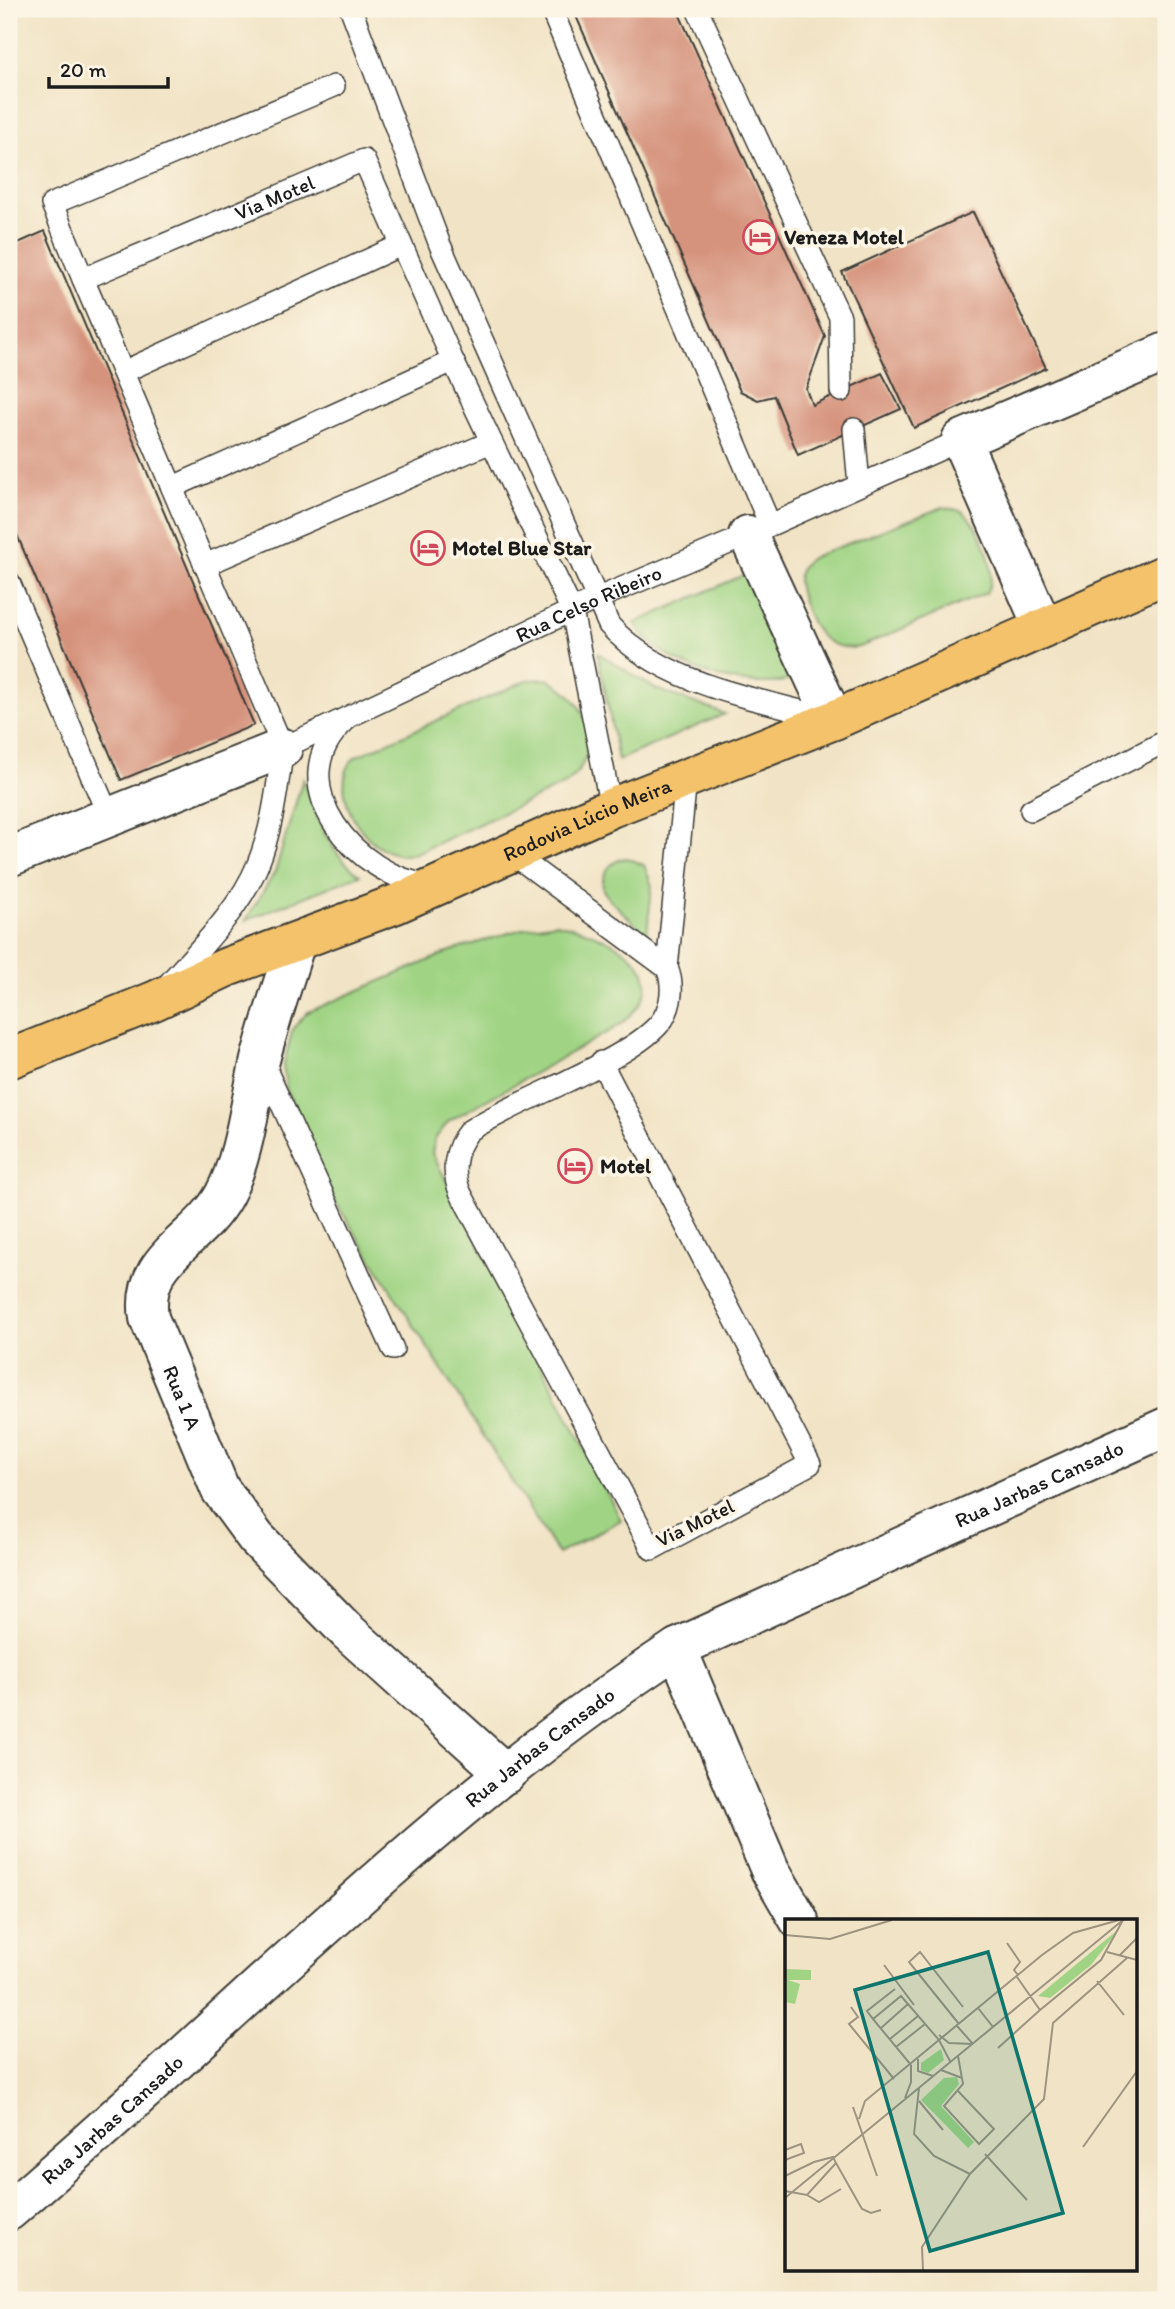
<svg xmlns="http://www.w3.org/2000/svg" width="1175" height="2309" viewBox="0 0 1175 2309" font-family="Itim,sans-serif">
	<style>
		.green { fill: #a0d484; stroke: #5e7850; stroke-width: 2 }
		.building { fill: #d5937d }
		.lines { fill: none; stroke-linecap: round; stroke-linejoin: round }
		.lane-casing { stroke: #3c3a35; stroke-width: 24 }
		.street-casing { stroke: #3c3a35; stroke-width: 42 }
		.primary-casing { stroke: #3c3a35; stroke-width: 42 }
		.lane { stroke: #fff; stroke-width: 21 }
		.street { stroke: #fff; stroke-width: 38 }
		.primary { stroke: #f3c26a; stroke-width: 38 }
		.labels { text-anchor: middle; stroke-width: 7; stroke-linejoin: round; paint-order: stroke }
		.street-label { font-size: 21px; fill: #1c1c1c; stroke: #fcf5e5 }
		.poi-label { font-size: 21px; font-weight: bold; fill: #1c1c1c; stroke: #fcf5e5; text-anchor: start }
		.inset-road { fill: none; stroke: #9c9381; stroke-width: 2 }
		.view { fill: #0f766e; fill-opacity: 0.15; stroke: #0f766e; stroke-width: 3.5 }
		.inset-edge { fill: none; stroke: #1c1c1c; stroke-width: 3.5 }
	</style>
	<rect width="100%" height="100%" fill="#fcf5e5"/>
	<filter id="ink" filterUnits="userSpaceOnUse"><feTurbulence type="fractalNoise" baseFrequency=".0143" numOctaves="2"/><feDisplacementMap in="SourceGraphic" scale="14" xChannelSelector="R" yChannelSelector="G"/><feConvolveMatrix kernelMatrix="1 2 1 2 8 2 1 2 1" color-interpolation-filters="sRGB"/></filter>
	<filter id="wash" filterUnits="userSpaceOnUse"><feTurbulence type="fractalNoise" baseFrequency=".00686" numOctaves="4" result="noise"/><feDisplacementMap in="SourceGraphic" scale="28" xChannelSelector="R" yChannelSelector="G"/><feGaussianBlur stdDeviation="1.57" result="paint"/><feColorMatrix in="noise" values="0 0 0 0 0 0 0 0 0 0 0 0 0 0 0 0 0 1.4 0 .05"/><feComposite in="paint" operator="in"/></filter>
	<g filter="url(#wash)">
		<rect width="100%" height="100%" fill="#f1e3c5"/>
		<path class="green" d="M943,507L962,511C981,526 1000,570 986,593L860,647C847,649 834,647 823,638C812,629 794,587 799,573C801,565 807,561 813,557Z
			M748,573L796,678C749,695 659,667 635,623Z
			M598,653L656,689L725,714L618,760Z
			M547,679C591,700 605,751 566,784L414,854C369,864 323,791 355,757L527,680Z
			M303,779C317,817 326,851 360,875L246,920L275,872Z
			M626,858L644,865L652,886L647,935L611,901L603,890C601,873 610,861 626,858Z
			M556,923C612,935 691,974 615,1028L449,1121L435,1139L432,1153L621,1520L558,1554L333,1198L287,1091L283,1067L293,1028L308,1012L451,951L525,928Z"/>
		<g id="blocks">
			<path class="building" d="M573,9H677L825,336L806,389L812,405L882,373L901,409L798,455L774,396L758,400L740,391Z
				M973,212L1046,368L914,428L842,272Z
				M45,231L254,725L121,780L9,516V247Z"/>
		</g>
	</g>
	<g filter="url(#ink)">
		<use href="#blocks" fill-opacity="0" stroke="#3c3a35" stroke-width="2"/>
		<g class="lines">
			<g class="lane-casing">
				<g id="lane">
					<path d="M351,9L440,245L609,625C664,686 756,698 832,719"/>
					<path d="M551,9L770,525"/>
					<path d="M697,9L840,317L841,391"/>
					<path id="s1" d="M334,86L52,204L83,279L364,160L453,361L572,611L611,808"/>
					<path d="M83,279L283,748"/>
					<path d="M123,372L401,245"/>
					<path d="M854,429L859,485"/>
					<path d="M173,487L453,361"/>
					<path d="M205,565L491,442"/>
					<path d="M9,582L109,817"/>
					<path d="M344,722C277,784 357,878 430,885"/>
					<path id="s2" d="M283,748L596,599L748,535L961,440"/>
					<path d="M1031,810L1166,741"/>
					<path d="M513,854L667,968"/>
					<path d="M165,988C198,950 239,911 258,864C273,827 277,787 283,748"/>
					<path d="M601,1062L810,1464L652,1549L461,1194C451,1173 454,1149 469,1131C513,1101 637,1058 663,1019C672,1004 674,984 667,968L686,778"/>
					<path d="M263,1063L393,1349"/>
				</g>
			</g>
			<g class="street-casing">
				<g id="street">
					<path d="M748,535L834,720"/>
					<path d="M1043,627L961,440L1166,352"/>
					<path d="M9,857L283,748"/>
					<path id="s3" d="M296,942C284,981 270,1021 260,1060C250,1102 244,1158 224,1195C198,1243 139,1257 149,1318L220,1489L256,1538L347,1631L506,1774"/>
					<path d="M677,1648L770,1870L799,1920"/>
					<path id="s4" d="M9,2211C230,2022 432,1808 677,1648L1166,1427"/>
				</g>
			</g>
			<g class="primary-casing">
				<g id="primary">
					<path id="s5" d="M9,1059L154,1001L227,967L396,904L611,808L834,720L1166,574"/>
				</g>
			</g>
			<use href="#lane" class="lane"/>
			<use href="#street" class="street"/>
			<use href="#primary" class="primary"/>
		</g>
	</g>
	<defs>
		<g id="hotel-ring" transform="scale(1.75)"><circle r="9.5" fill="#fcf5e5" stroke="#d1495b" stroke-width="1.5"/><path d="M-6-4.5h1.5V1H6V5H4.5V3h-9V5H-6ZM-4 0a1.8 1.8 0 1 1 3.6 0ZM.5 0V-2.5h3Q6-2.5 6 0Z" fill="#d1495b"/></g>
	</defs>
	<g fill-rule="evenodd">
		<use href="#hotel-ring" x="760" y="237"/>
		<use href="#hotel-ring" x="428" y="548"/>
		<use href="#hotel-ring" x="575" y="1166"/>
	</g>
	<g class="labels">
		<g class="street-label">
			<text dy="7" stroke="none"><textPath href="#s1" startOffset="595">Via Motel</textPath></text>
			<text dy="7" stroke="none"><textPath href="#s2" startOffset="338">Rua Celso Ribeiro</textPath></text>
			<text dy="7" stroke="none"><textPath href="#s5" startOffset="626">Rodovia Lúcio Meira</textPath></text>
			<text dy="7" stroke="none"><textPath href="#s3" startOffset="500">Rua 1 A</textPath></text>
			<text dy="7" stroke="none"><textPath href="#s4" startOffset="1272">Rua Jarbas Cansado</textPath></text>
			<text transform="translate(695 1523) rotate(-26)" y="7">Via Motel</text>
			<text dy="7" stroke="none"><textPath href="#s4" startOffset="705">Rua Jarbas Cansado</textPath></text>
			<text dy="7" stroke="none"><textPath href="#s4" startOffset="138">Rua Jarbas Cansado</textPath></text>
		</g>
		<g class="poi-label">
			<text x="784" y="244">Veneza Motel</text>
			<text x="452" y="555">Motel Blue Star</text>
			<text x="600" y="1173">Motel</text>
		</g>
	</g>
	<g transform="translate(785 1919)">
		<rect width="352" height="352" fill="#f1e3c5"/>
		<path d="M335,9L306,46L265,79L253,77ZM0,50L26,51V61H3L15,65L10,85L0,83ZM156,130L159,141L143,154L136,151V144ZM172,158L174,165L156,187L189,223L183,229L136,181L159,159Z" fill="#a0d484"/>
		<path class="inset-road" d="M0,16L45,20L107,1M222,24L235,43L229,51L233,56M322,33L352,41M334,37L352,19M99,46L129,86M232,58L255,91L316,41L338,1M312,62L339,96M110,70L82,92L88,100L116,77L154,121L165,142M66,88L73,98L64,105L109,160M193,89L208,108M88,100L126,146M174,105L124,43L135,33L178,88M172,107L188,125M96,109L123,85M154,116L164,124L188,125M105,120L133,97M111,128L140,105M213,129L255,91M133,140V152L148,157M156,151L177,159M134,169L129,215L149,237L185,255M172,171L209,210L194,225L159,187L178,165L173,137M120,179L126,163V146M134,182L158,211M68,188L92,257M74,200L80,182L257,36L288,14L334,1M298,228L352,152M0,231L16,225L19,234L0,241M200,235L242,281M51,244L77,290L86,294L96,291M0,257L29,243L48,238L51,244L22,276L0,272M22,276L34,283L56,270M0,279L338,1M138,351L137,328L185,255L259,180L268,104L342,39"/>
		<path class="view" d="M203,33L278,294L145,332L70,71Z"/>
		<rect width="352" height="352" class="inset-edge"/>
	</g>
	<rect width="1175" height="2309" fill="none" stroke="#fcf5e5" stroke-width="35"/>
	<path d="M49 77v10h119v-10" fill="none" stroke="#1c1c1c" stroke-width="3.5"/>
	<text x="60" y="77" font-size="21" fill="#1c1c1c" stroke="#fcf5e5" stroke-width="5" paint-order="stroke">20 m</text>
</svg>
